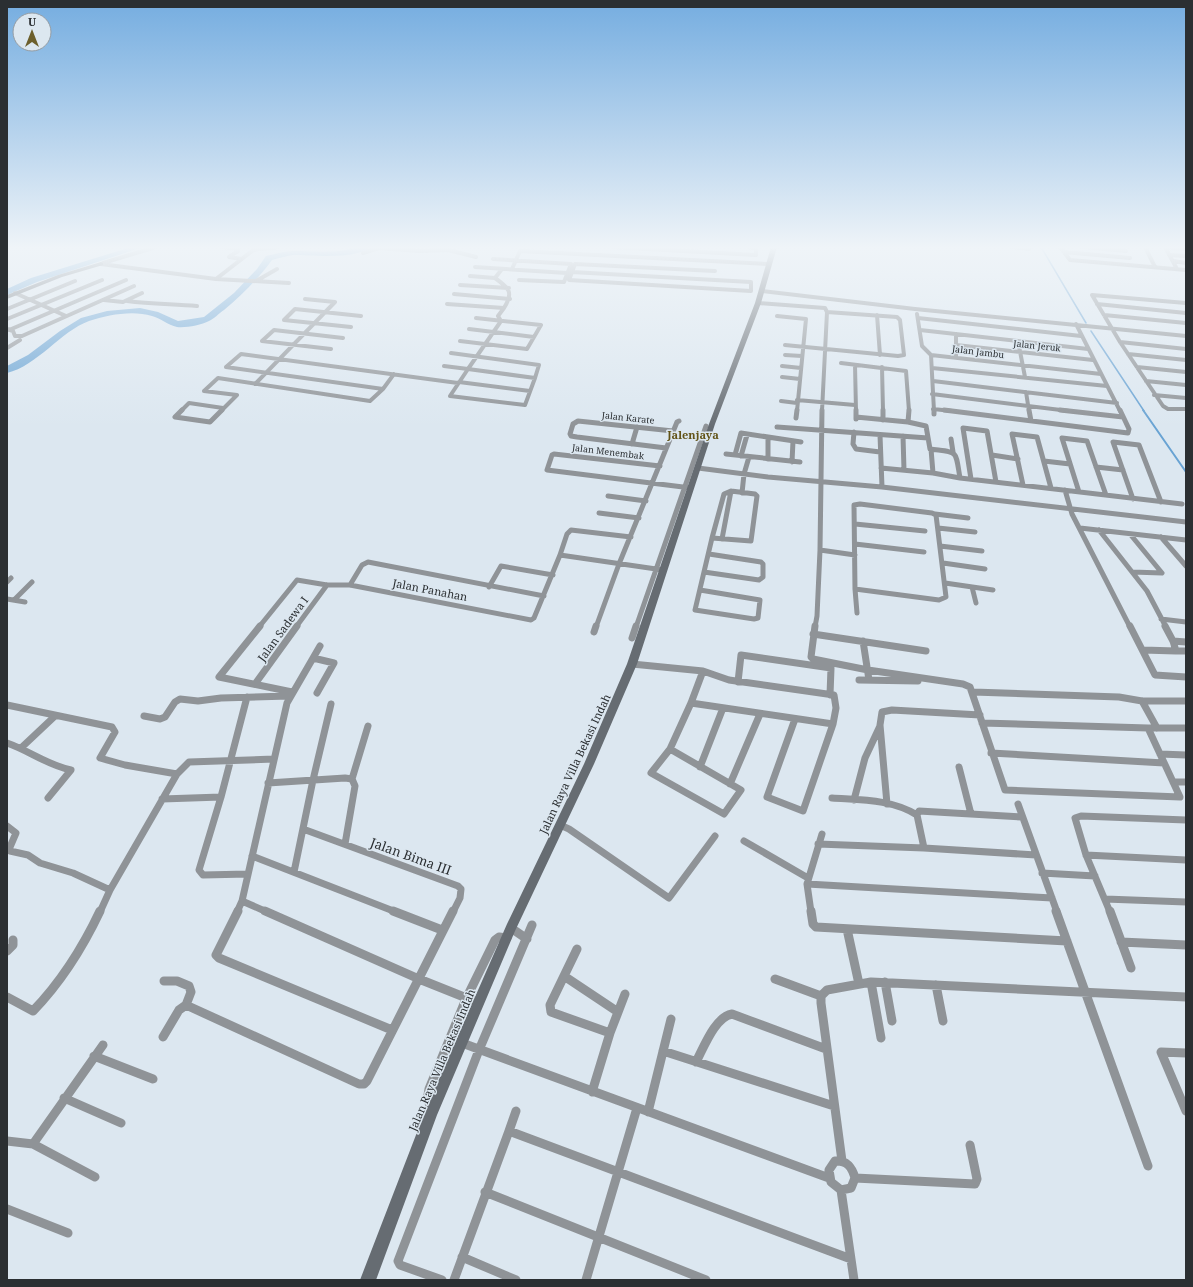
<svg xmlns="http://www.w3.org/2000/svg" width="1193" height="1287" viewBox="0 0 1193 1287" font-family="'Noto Serif',serif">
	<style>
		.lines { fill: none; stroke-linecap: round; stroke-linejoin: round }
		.stream-far1 { stroke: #69a3d3; stroke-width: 1.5 }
		.stream { stroke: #69a3d3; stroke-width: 2 }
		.river { fill: #69a3d3; fill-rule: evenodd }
		.street-far3 { stroke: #8f9397; stroke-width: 4 }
		.street-far2 { stroke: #8f9397; stroke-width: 5 }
		.street-far1 { stroke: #8f9397; stroke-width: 7 }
		.street { stroke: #8f9397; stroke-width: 9 }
		.secondary { fill: #666c72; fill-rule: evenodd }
		.labels { text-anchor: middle; stroke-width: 3; stroke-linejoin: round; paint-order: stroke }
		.far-street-label { font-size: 9px; fill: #2b2f32; stroke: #dce7f0 }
		.far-quarter-label { font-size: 11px; font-weight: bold; fill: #625317; stroke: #dce7f0 }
		.street-label { font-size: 11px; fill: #2b2f32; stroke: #dce7f0 }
		.near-street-label { font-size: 13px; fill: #2b2f32; stroke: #dce7f0 }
	</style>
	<rect width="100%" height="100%" fill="#dce7f0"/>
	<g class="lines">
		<path class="stream-far1" d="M1041,247L1086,323
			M1091,331L1144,411"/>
		<path class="stream" d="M1143,410L1186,472"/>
		<path class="river" d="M131,247H143L37,282L7,295V289L31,278Z
			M358,247H370C355,260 313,255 293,255C286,256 279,258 272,260C258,279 242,295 224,310C219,313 214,319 209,321C201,325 186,328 177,327C168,325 160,318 152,316C132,310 108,315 89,321C61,331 37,366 7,373V366L28,355L60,331L81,318L107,311L140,308L158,312L178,321L204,317L234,293L257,269L266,256C275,254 285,251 293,251C314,251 338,254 358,247Z"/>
		<path class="street-far3" d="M223,247L238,249V251
			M612,247L756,255V247
			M748,247L756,248
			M1011,247L1029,249L1030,247
			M1060,247L1070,260L1186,270
			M1084,247L1126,251
			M1145,247L1155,267
			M1165,247L1177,269
			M1165,247L1186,249
			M238,251L229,257L242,259
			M1064,252L1130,258
			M363,253L379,248L419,251L448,250L476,257
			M1169,255L1186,256
			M493,259L571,264L564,282L519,280
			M1173,261L1186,263
			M103,263L156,247
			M101,264L216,279L289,283
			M475,267L567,273
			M512,269L520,251L768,264
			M572,272L751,282V291L569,280Z
			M572,272L575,264L715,271
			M470,276L495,278
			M216,279L252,251C261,247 269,250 277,247
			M256,281L277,269
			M460,285L509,288
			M762,291L915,309L1186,336
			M15,293L66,316
			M454,294L510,299
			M104,300L123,302L142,293
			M127,301C151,304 173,304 197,306
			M758,303L825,308L827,312L897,317L900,320L904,355L898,356L785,345
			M1186,303L1092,295L1120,342L1163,406L1168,409H1186
			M447,304L504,308C514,292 509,288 495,278L502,269
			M1097,304L1186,313
			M7,309L75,281
			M917,314L922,346L931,355L934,411
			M877,315L880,355
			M1104,315L1186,323
			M777,316L806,319L797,411
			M918,318L1081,336
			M7,319L102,280
			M1076,324L1120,411
			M351,327L284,320L295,309L361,316
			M7,329L13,331L15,336H22L134,286
			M469,329L534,337
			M9,330L126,280
			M920,330L1088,349
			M956,334V358
			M460,341L527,349L541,325L476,318
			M1018,341L1025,377
			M1120,342L1186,349
			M956,345L1093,360
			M7,348L20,340
			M331,349L262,341L274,330L343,338
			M451,353L539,365L535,378
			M1128,354L1186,360
			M785,355L802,356
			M931,355L1101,374
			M841,363L906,371L909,411
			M855,365L856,411
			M444,366L468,369
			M782,366L801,368
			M882,367L883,411
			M1137,367L1186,372
			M932,368L1107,386
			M468,369L535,378L525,405L450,396Z
			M468,369L501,321L498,316L504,308
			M782,377L800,379
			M933,381L1117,403
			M1146,381L1186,385
			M459,382L530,391
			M255,384L335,302L305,299
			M383,389L226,367L241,354L458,383
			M1026,392L1029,411
			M932,394L1069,411
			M1154,395L1186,398
			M797,400L855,405
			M781,401L797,403
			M933,409L952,411
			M181,411L189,403L223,408
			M221,411L237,395L204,391L218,378L370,401L383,389L394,374
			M822,411L827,312"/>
		<path class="street-far2" d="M182,410L175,417L210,422L222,410
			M856,410V419
			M883,410V420
			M934,410V414
			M944,410L1128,433L1129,429L1120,410
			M1029,410L1031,421
			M1060,410L1123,417
			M856,417L908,422L909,410
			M796,418L797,410
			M908,422L926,426L930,449C959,453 955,449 960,478
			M777,427L928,438
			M854,432L853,444L856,449L880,452
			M880,435L882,487
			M903,436L904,470
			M768,438V459
			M951,439L953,452
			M632,444L637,427
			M666,448L577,437L571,436L570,434L573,424L578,421L673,431
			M931,449L933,473
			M726,454L800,462
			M735,455L741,433L801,442
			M992,455L1018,459
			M741,456L747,435
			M1044,461L1070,464
			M792,462L793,441
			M660,466L554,454L552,455L547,470L691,488
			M1096,467L1123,470
			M698,468L768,477L882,487L1186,522
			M881,468L933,473L960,478L1182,504
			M971,479L963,428L987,431L996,482
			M1023,485L1012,434L1037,437L1051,488
			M1065,490L1072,514L1130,627
			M731,491L755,494L757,496L751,541L712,538L724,494Z
			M1079,492L1062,438L1087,441L1106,495
			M742,493L744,474L749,457
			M608,496L646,501
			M1133,499L1113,442L1139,445L1161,502
			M860,504L932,513L936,515L946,597L939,600L855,589L854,505Z
			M599,513L639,518
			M935,514L968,518
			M855,524L925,531
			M938,528L975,532
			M1080,528L1186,540
			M1099,530L1147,591L1166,627
			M1130,534L1162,573L1132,572
			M1161,537L1186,566
			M722,539L731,491
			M855,544L924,552
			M940,546L982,551
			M820,550L855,555
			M560,555L567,534L571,530L631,537
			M943,563L985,569
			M704,572L759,580L763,577V564L761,562L709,554
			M7,582L11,578
			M945,583L993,590
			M350,585L362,565L368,562L544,596
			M489,587L501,566L553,575
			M972,587L976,603
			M855,589L857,613
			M700,590L760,600L758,618L754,619L695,610L712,538
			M7,599L25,602
			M14,600L32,582
			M1161,619L1186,622
			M259,627L297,580L327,585H350L531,620L534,618L560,555L663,570
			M296,627L327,585
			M596,627L619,564L677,422L679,421
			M636,627L706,426
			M815,627L817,616L820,550L822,410"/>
		<path class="street-far1" d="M260,626L219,677L292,692
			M815,626L811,657L813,659L868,670L963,684L970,687L1005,790L1180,797L1148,728H1186
			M1130,626L1155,675L1186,677
			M594,632L596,626
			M813,634L926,651
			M632,638L636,626
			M863,641L869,680
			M1173,641L1186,642
			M1143,650L1176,651L1173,641L1165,626
			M1176,651H1186
			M313,658L334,663L317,693
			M632,664L703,671L729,680L834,695L836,708L833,724L803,811L767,797L795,719
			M859,680L918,681
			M738,682L741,655L831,668L830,695
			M255,684L297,626
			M973,692L1119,697L1142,701H1186
			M247,697L221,797L199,870L203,875L248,874
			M1142,701L1157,728
			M691,703L833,724
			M7,705L112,727L115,732L100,758L125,765L177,774
			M144,716L160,719L165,717L175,702L180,699L198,701L221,698L289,696
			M982,723L1148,728
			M7,743C30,751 47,765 71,770L48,798
			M21,748L55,716
			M670,749L741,790L724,814L651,773Z
			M670,749L691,703L703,671
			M991,753L1164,763
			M1160,754L1186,755
			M700,767L723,708
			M959,767L971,814
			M352,779L368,726
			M1173,782H1186
			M268,783L345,778L352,779L355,786L345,844
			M730,784L760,714
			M832,798C860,800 892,799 917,815
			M162,799L221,797
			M854,800L865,758L880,726
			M887,804L880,725L882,712L892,710L980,715
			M1018,804L1057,912
			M560,825L569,829L669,898L715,836
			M7,826L16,833L10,847V851L28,855L40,863L73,873L110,890
			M303,829L458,886L461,889L460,898L453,912
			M744,841L808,878
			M818,844L924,848L1036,855
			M924,848L917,815L919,811L1022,817
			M1086,855L1186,860
			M252,856L396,912
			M294,872L313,780L331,704
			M1042,873L1095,876
			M807,884L1052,898
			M1105,899L1186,902
			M242,901L267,912
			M100,912L110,890L177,774L189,762L274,759
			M237,912L242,901L287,703L320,646
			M811,912L807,884L822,834
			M1110,912L1086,855L1075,818L1081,816L1186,820"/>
		<path class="street" d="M238,911L216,955L219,958L392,1030
			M265,911L419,979L479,1003
			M393,911L442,930
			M811,911L813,924L816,927L1067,941
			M1056,911L1148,1166
			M1110,911L1131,968
			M511,928L527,939
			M847,929L859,984
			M1121,942L1186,945
			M577,949L550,1005L551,1012L610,1033
			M7,951L13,945V940
			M564,976L618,1012
			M775,979L821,996
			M164,981H177L189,986L191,992L186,1005
			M871,982L881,1038
			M885,982L892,1021
			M936,985L943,1021
			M7,997L33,1011C61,982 83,947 100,911
			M163,1037L179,1010L186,1005L359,1084H364L367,1081L453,911
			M462,1043L829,1178
			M663,1051L834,1106
			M1186,1053L1161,1052L1186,1111
			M94,1056L153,1079
			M696,1062C704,1047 715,1017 732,1014L826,1049
			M592,1092L610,1033L625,994
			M64,1098L121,1123
			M430,1108L428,1095L429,1089L466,999L495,940L499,937L507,938
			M648,1112L671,1019
			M509,1131L516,1111
			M7,1141L33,1144L95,1177
			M33,1144L103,1045
			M835,1161C847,1160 852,1167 855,1178L851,1188L841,1190L831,1182L829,1170Z
			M842,1161L821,1003V996L827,990L871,982L1186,997
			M855,1178L975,1184L977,1179L970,1145
			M841,1190L854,1280
			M485,1192L706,1280
			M7,1209L68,1233
			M462,1257L516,1280
			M442,1280L400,1265L398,1261L479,1050L532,925
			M454,1280L509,1131L851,1259
			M586,1280L637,1108"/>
		<path class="secondary" d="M771,247H777L761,303L715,424L637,664L594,764L515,931L437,1115L376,1280H360L426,1109L507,924L584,764L627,664L709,424L755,303Z
			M101,262L103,263V265L62,277L7,299V295L58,275Z"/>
	</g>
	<linearGradient id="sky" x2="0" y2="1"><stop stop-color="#75ade0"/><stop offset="0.58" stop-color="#eff4f8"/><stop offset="1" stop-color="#eff4f8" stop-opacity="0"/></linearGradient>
	<rect width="1193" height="427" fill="url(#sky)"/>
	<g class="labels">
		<g class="far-street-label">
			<text transform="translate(1037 346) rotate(6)" y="3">Jalan Jeruk</text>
			<text transform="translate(978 352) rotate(7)" y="3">Jalan Jambu</text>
			<text transform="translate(628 418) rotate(6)" y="3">Jalan Karate</text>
			<text transform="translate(608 452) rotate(7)" y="3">Jalan Menembak</text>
		</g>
		<g class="far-quarter-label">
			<text x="693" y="439">Jalenjaya</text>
		</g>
		<g class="street-label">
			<text transform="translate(430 590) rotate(11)" y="4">Jalan Panahan</text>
			<text transform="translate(283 629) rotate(-54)" y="4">Jalan Sadewa I</text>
			<text transform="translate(575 764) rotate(-65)" y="4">Jalan Raya Villa Bekasi Indah</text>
			<text transform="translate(442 1060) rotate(-67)" y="4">Jalan Raya Villa Bekasi Indah</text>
		</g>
		<g class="near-street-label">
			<text transform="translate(411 856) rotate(20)" y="5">Jalan Bima III</text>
		</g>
	</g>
	<rect width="1193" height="1287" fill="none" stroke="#2b2f32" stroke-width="16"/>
	<g transform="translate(32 32)"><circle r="19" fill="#dce7f0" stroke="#959da4"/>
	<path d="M0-3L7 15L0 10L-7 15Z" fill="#6c5f2c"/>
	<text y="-6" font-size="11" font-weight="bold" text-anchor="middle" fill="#2b2f32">U</text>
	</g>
</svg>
